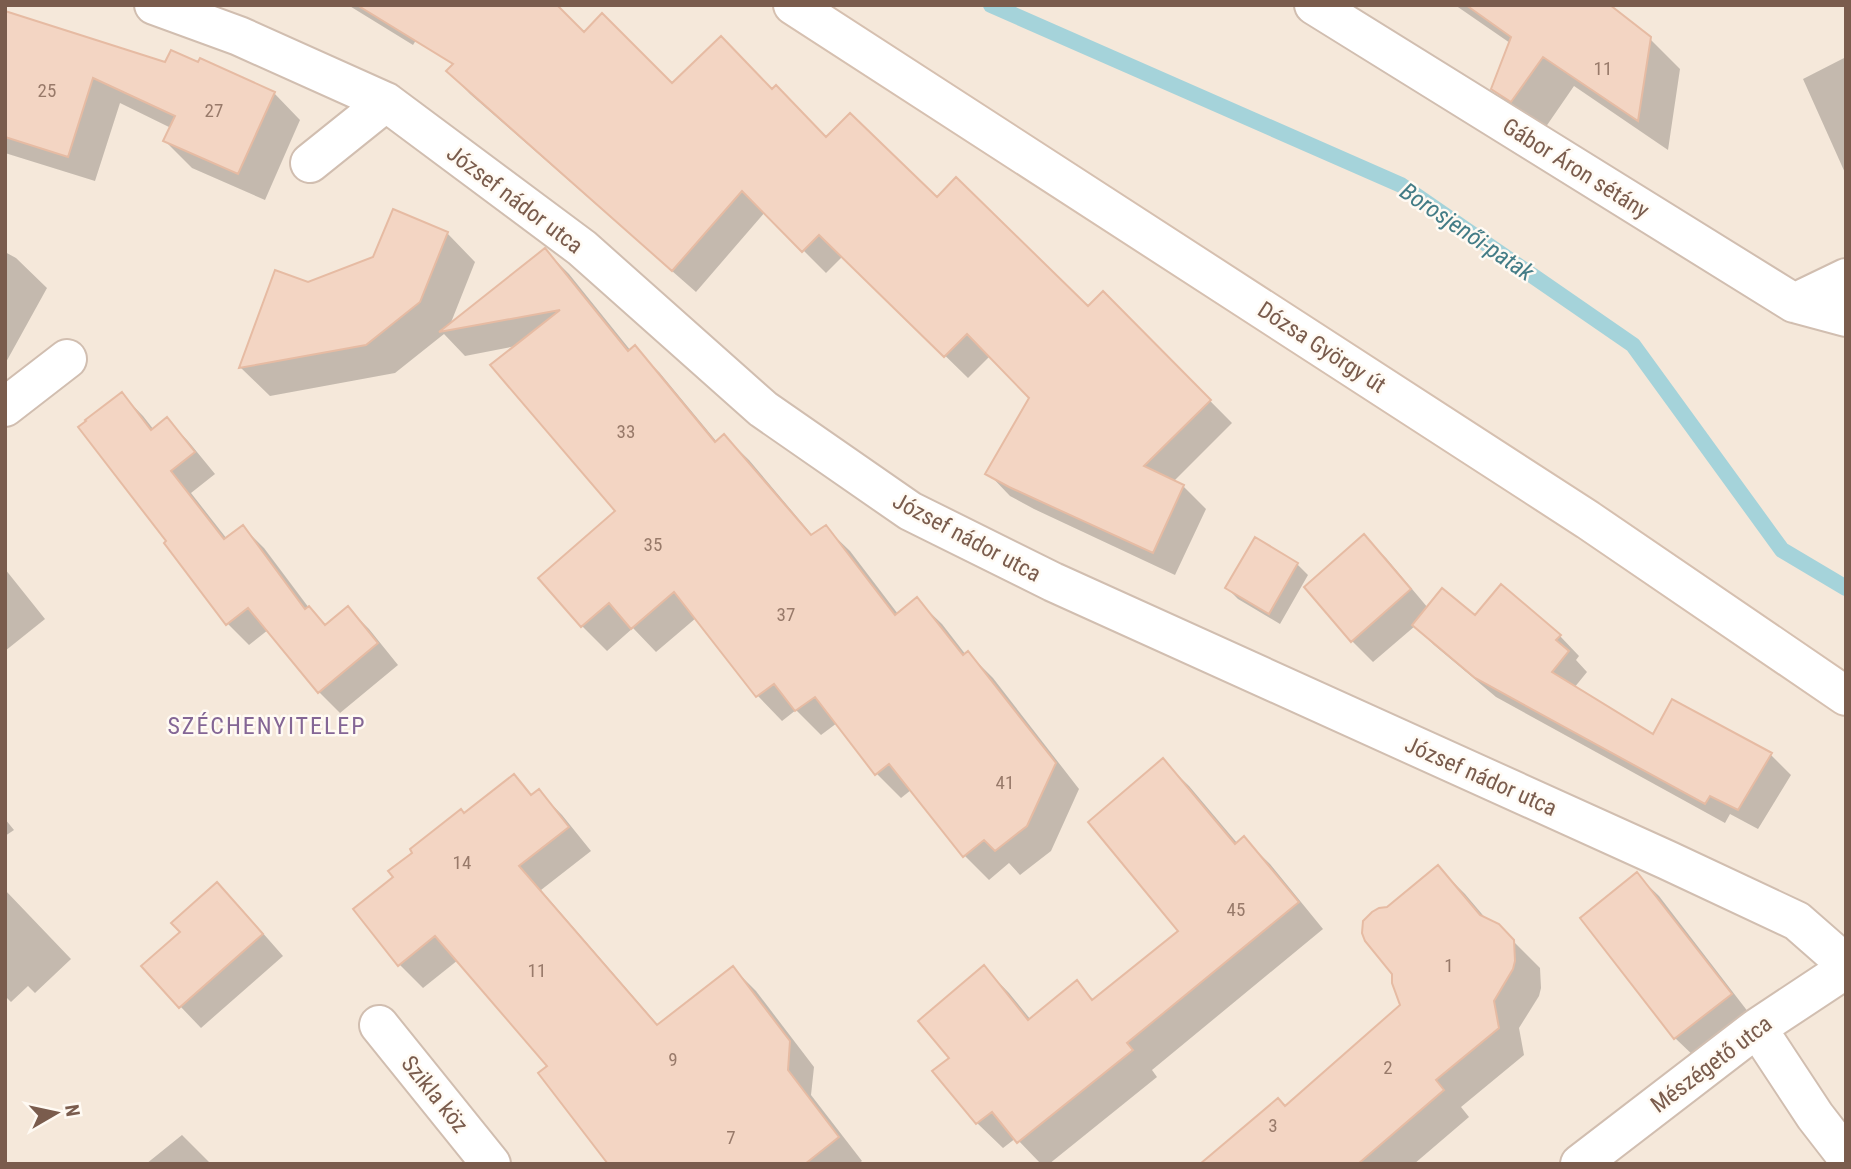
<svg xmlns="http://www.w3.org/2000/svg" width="1851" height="1169" viewBox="0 0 1851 1169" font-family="'Roboto Condensed',sans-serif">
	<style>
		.residential { fill: #f5e8da }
		.shadow { fill: #0003 }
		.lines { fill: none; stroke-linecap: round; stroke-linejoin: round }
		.stream { stroke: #a5d3da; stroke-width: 16 }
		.building { fill: #f3d5c3; stroke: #e6bba3; stroke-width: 2 }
		.minor-casing { stroke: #d1beb0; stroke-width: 42 }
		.secondary-casing { stroke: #d6c0b0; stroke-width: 42 }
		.minor { stroke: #fff; stroke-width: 38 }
		.secondary { stroke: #fff; stroke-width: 38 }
		.labels { text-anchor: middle; stroke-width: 5; stroke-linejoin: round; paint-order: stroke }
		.number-label { font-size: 19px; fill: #987a6a }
		.street-label { font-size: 23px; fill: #7a5c4d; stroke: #fffaf3 }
		.water-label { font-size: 24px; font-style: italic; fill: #437c86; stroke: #fffaf3 }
		.neighbourhood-label { font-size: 24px; letter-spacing: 2px; fill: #846695; stroke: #fffaf3 }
	</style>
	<rect width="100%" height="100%" fill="#fdf6ec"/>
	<path class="residential" d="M5,5H1846V1164H5Z"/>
	<path class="shadow" d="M348,5H438L413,45Z
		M1455,5H1607L1649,38L1680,69L1668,150L1574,86L1543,131L1524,119L1493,89L1510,43Z
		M5,13L166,64L274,93L300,120L265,200L192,168L165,141L171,128L120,103L95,181L5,153Z
		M584,34L672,86L772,91L826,139L937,200L1088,308L1103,293L1232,423L1173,482L1183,486L1206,509L1175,575L1034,509L1010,496L988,473L1032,398L990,356L968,378L843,256L826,273L765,212L696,292L470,94L448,71L454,65L448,60Z
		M1846,57V175L1803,79Z
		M447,233L475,262L450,325L545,250L569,274L631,351L634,348L659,372L717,442L724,436L749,460L813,536L825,527L850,551L898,614L917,600L942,624L966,655L968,653L993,678L1079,789L1051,851L1020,875L1009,863L989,880L964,855L911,790L901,798L876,773L837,723L821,735L796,710L782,721L758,696L696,618L656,652L633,628L607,651L582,626L540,578L617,512L516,346L465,356L444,334L395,373L270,396L241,368L276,272L308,284Z
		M5,252L16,258L47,288L5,364Z
		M122,394L143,416L154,430L167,419L188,441L215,474L191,493L227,539L243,527L264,548L309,608L326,625L348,608L369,629L398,665L340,713L319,692L268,630L249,645L228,624L166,543L169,542Z
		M1364,537L1386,558L1428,608L1560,636L1579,656L1576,660L1587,672L1574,688L1654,737L1673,701L1771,755L1791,775L1758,829L1730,814L1725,823L1496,697L1434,645L1415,626L1373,662L1352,641Z
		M1297,564L1308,575L1280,624L1238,599L1227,588Z
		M5,569L45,619L5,651Z
		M1163,761L1189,786L1238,844L1244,839L1270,864L1323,929L1152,1070L1157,1077L1049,1164H1041L1016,1138L1003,1148L977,1123L952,1058L984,967L1009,993L1031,1020L1076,983L1095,1001L1181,931Z
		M514,776L533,796L539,791L562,815L591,851L541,890L658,1025L733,968L756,991L814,1067L811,1095L862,1161L858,1164H610L549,1066L458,960L423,988L399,964L395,877L464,815Z
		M5,819L14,830L5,836Z
		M1438,867L1465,894L1487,920L1498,926L1540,968L1541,988L1539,996L1519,1028L1524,1055L1461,1107L1469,1117L1414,1164H1202L1285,1108L1402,1006L1388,909Z
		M1637,875L1659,896L1752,1017L1697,1059L1675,1038Z
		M217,885L239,906L283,956L201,1028L180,1006L183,932Z
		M5,890L71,959L35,993L28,986L11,1002L5,996Z
		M182,1135L211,1164H146Z"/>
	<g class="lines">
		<path class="stream" d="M991,5L1401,185L1633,345L1782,550L1846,588"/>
	</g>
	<path class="building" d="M357,5H557L584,32L602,13L672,83L721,36L772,89L776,85L826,137L850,113L937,197L956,177L1088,306L1103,291L1211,400L1144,466L1184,485L1153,553L1009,487L985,474L1029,398L967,334L944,357L819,235L802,252L742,191L672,271L446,71L453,64Z
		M1466,5H1610L1651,37L1638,121L1543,57L1511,102L1491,89L1511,37Z
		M5,11L165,62L171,50L198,62L200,58L275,92L238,174L163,141L175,116L93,78L68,157L5,137Z
		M393,209L448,232L420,302L366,345L239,368L275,270L308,282L373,257Z
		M545,248L628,351L635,345L715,442L724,434L811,535L826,525L895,615L917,597L963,655L968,651L1056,763L1027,826L995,851L984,840L963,857L889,764L875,775L815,697L795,711L774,684L756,697L674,592L631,629L609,603L581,627L538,578L615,511L490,365L560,310L439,332Z
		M122,392L151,430L167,417L195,452L171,471L224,539L243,525L305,609L309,606L325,625L348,606L378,643L318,693L248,608L226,625L164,543L166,541L78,427L86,421L85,420Z
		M1364,534L1411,589L1351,642L1304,587Z
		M1255,537L1298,563L1269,614L1225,588Z
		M1501,584L1561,635L1556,640L1569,651L1552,672L1653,734L1672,699L1772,753L1738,810L1710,796L1705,804L1475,678L1412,625L1442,588L1475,615Z
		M1163,758L1235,844L1244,836L1299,902L1127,1043L1133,1050L1017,1143L992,1112L976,1124L932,1071L949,1058L918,1021L984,965L1028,1020L1077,980L1092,1000L1178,931L1088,822Z
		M514,774L531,795L539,789L569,827L519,866L657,1025L733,966L790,1041L788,1070L839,1137L805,1164H608L538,1073L547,1066L435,936L398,966L353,909L393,877L388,871L412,853L410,849L461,809L464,813Z
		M1438,865L1480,915L1499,924L1514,940L1515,961L1513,969L1494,1001L1499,1028L1436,1080L1444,1090L1358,1164H1200L1278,1098L1285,1106L1400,1005L1392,983V974L1365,941L1362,933L1363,921L1372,912L1379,908L1387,907Z
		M1637,872L1732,994L1674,1039L1580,918Z
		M217,882L263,934L179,1008L141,966L180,932L171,923Z"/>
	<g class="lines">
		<g class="minor-casing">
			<path id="minor" d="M154,5L239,36L386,102L582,248L763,409L910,511L1053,582L1667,860L1797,921L1846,964
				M1314,5L1794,303L1846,317
				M310,163L386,102
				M1794,303L1846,278
				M5,407L67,359
				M379,1025L491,1164
				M1757,1028L1815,1116L1846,1156
				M1580,1164L1757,1028L1846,969"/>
		</g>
		<g class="secondary-casing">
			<path id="secondary" d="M793,5L1588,520L1846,696"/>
		</g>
		<use href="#minor" class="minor"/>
		<use href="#secondary" class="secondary"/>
	</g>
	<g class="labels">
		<g class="number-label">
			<text x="1603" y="75">11</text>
			<text x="47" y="97">25</text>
			<text x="214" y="117">27</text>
			<text x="626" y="438">33</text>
			<text x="653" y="551">35</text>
			<text x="786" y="621">37</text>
			<text x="1005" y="789">41</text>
			<text x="462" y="869">14</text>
			<text x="1236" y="916">45</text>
			<text x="1449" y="972">1</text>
			<text x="537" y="977">11</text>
			<text x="673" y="1066">9</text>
			<text x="1388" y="1074">2</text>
			<text x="1273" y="1132">3</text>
			<text x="731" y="1144">7</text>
		</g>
		<g class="street-label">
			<text transform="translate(1576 168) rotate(32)" y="8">Gábor Áron sétány</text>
			<text transform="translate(515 199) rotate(37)" y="8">József nádor utca</text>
			<text transform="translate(1322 347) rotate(33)" y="8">Dózsa György út</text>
			<text transform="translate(967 537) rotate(28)" y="8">József nádor utca</text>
			<text transform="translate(1481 776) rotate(24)" y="8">József nádor utca</text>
			<text transform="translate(1711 1064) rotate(-37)" y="8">Mészégető utca</text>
			<text transform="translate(435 1094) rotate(51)" y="8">Szikla köz</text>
		</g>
		<g class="water-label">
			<text transform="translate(1467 232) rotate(34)" y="8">Borosjenői-patak</text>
		</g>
		<g class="neighbourhood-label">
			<text x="267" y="734">SZÉCHENYITELEP</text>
		</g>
	</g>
	<rect width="1851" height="1169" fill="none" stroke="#7a5c4d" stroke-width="14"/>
	<g transform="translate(56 1113) rotate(81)" stroke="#fffaf3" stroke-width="5" paint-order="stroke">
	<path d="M0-5L12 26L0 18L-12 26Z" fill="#7a5c4d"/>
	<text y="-10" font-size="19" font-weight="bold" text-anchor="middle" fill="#7a5c4d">N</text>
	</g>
</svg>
